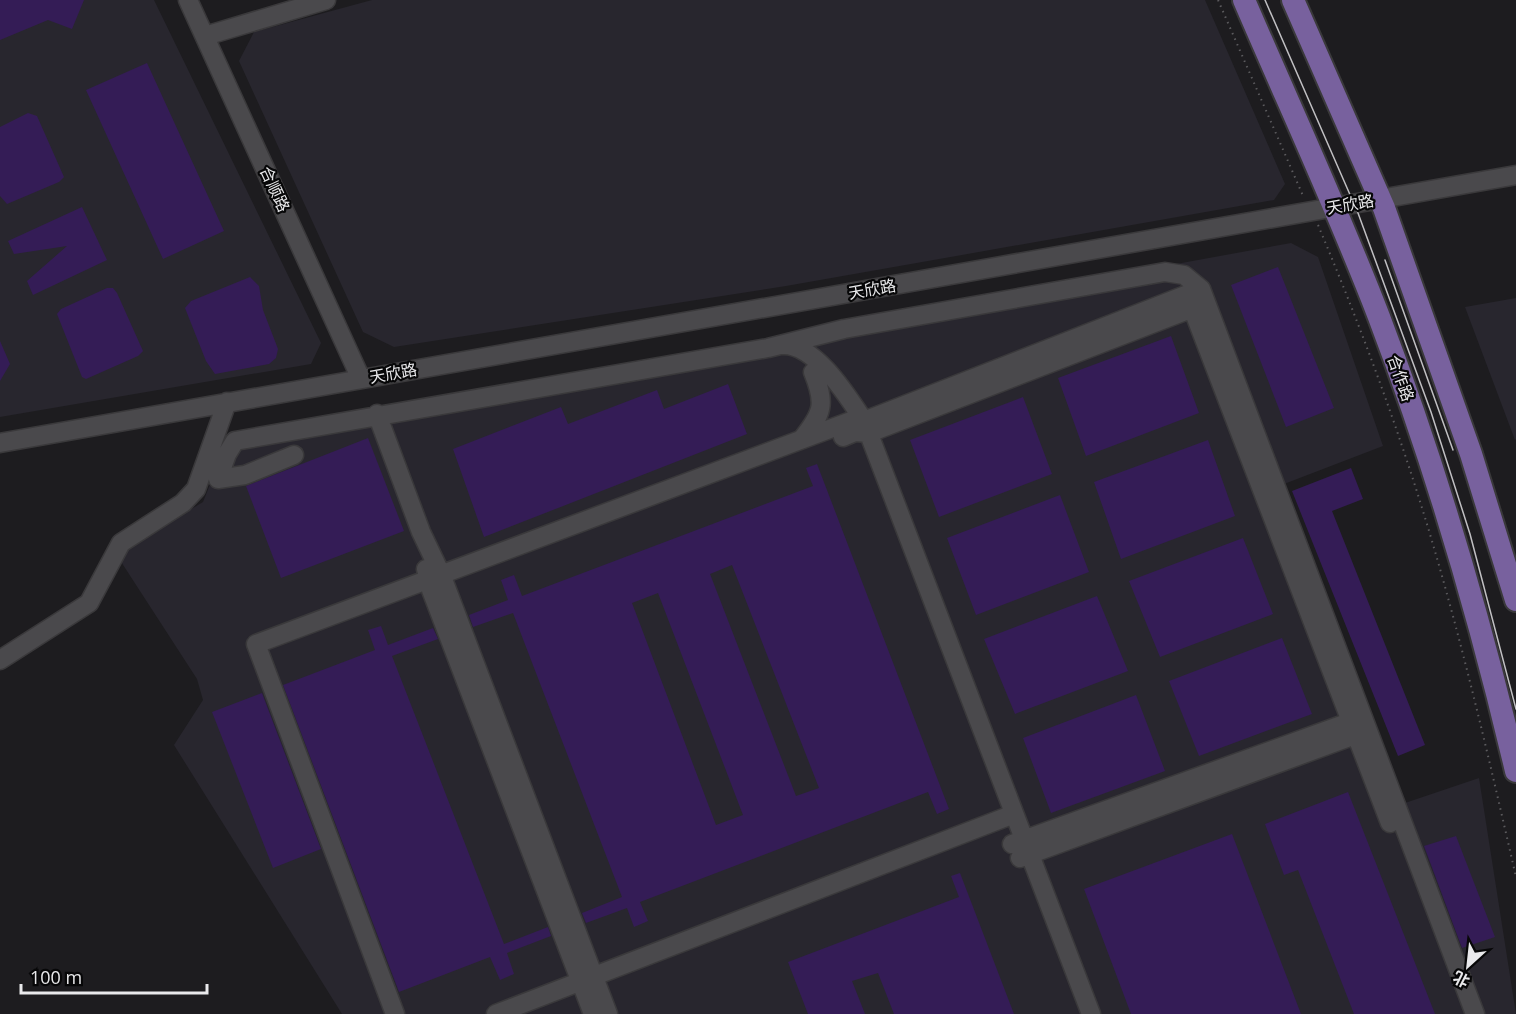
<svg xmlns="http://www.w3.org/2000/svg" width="1516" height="1014" viewBox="0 0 1516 1014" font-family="'Open Sans','Noto Sans SC',sans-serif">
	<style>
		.built { fill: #28262e }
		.building { fill: #341c56; fill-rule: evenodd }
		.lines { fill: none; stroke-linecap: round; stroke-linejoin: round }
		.minor-casing { stroke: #3a393b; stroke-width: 21 }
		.major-casing { stroke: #3a393b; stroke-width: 26 }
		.path { stroke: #5c5b5e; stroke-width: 2; stroke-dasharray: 1.5 4.5; stroke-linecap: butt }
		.minor { stroke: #4a494c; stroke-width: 18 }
		.major { stroke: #78619e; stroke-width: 22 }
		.tram { stroke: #c1c0c3; stroke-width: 1.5 }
		.labels { text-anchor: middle; stroke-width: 4.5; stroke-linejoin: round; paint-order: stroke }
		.street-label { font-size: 16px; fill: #e9e9eb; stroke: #070708 }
	</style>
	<rect width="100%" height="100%" fill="#1d1c1f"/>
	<path class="built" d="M0,0H154L321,343L311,364L0,417Z
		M372,0H1205L1285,184L1274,200L786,286L394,347L363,332L239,61L254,32Z
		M1291,243L1318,257L1383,446L1284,484L1405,803L1479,778L1516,1014H342L174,745L203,700L197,679L116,554L203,502L229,437Z
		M1516,298V439L1515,440L1465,307Z"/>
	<path class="building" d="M0,0H84L72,29L48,20L0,40Z
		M147,63L224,231L163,259L86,90Z
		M28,113L37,116L64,177L59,182L7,204L0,196V127Z
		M82,207L107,260L33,295L27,281L67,246L14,254L8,241Z
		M1278,267L1334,408L1286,427L1231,285Z
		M250,277L259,286L263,310L278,349L276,358L269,364L215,374L206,361L185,308L191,301Z
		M107,288H113L117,293L143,351L138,356L86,379L82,377L57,314L61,309Z
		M1171,336L1199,413L1086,456L1058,378Z
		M0,341L10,364L0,381Z
		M728,384L747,434L484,537L453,449L561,407L568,424L657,390L664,409Z
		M1023,397L1052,474L939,517L910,440Z
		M368,438L404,531L281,578L246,486Z
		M1208,440L1235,516L1121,559L1094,482Z
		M817,464L949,809L937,814L928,792L640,902L648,921L634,927L627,908L586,923L582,913L622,897L513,613L473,627L469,615L508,600L501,580L514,575L522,596L813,486L806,468ZM732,565L819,788L796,796L710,574ZM658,593L743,815L716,825L632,603Z
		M1351,468L1363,499L1332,511L1425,745L1398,756L1292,491Z
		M1060,495L1089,572L976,615L947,538Z
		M1243,538L1273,614L1160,657L1129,581Z
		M1097,596L1128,671L1015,714L984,639Z
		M381,626L388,645L433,628L438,639L392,656L504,944L548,927L551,936L507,953L514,974L500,980L490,957L399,992L283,685L375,650L368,630Z
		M1282,638L1312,714L1199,756L1169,681Z
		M262,693L321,849L273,868L212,712Z
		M1136,695L1165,771L1051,813L1023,738Z
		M1348,792L1435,1014H1354L1298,870L1284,875L1265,824Z
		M1232,834L1301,1014H1131L1084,889Z
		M1456,836L1495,937L1462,948L1424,846Z
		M960,873L1014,1014H894L878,973L852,981L865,1014H808L788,962L959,897L951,876Z"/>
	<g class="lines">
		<g class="minor-casing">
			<path id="minor" d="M188,0L361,379
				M205,36L326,0
				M1188,297L1390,823
				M782,345C815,343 848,397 864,421L1091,1014
				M377,414L421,532L441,574L608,1014
				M843,437L855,432L869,433L1206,303
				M802,439C823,413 826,404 813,372
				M0,443L1516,175
				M294,455L245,475L218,479L227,454L235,441L768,348L844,329L1165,272L1184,275L1201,289L1475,1014
				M426,569L431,590L593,1014
				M0,660L89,603L121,543L183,503L196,489L227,402
				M1012,844L1361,718
				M1020,858L1366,731
				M395,1014L256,644L851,421H864L1201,289
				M496,1014L1014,814"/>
		</g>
		<g class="major-casing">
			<path id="major" d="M1244,0C1289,105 1338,210 1379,317C1435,464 1480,618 1516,771
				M1293,0L1384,208L1471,454L1516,600"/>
		</g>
		<path class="path" d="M1218,0L1304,198
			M1318,225C1366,339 1409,457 1442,576C1470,676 1493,776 1516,877"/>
		<use href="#minor" class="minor"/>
		<use href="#major" class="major"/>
		<path class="tram" d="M1265,0L1358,213L1431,412L1470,534L1516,709
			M1385,260L1453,450"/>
	</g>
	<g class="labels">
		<g class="street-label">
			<text transform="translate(275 189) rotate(65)" y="6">合顺路</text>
			<text transform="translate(1350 204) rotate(-10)" y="6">天欣路</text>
			<text transform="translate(872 289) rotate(-10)" y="6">天欣路</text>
			<text transform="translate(393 373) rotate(-10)" y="6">天欣路</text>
			<text transform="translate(1401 378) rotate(70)" y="6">合作路</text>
		</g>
	</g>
	<g transform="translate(1468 966) rotate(207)" stroke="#070708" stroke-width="4.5" paint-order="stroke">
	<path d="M0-4.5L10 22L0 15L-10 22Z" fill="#e9e9eb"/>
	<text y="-9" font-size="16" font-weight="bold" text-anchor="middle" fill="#e9e9eb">北</text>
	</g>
	<path d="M21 984v9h186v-9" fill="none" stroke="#e9e9eb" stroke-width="3"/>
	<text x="30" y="984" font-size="18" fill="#e9e9eb" stroke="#070708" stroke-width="4.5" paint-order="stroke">100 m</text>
</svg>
